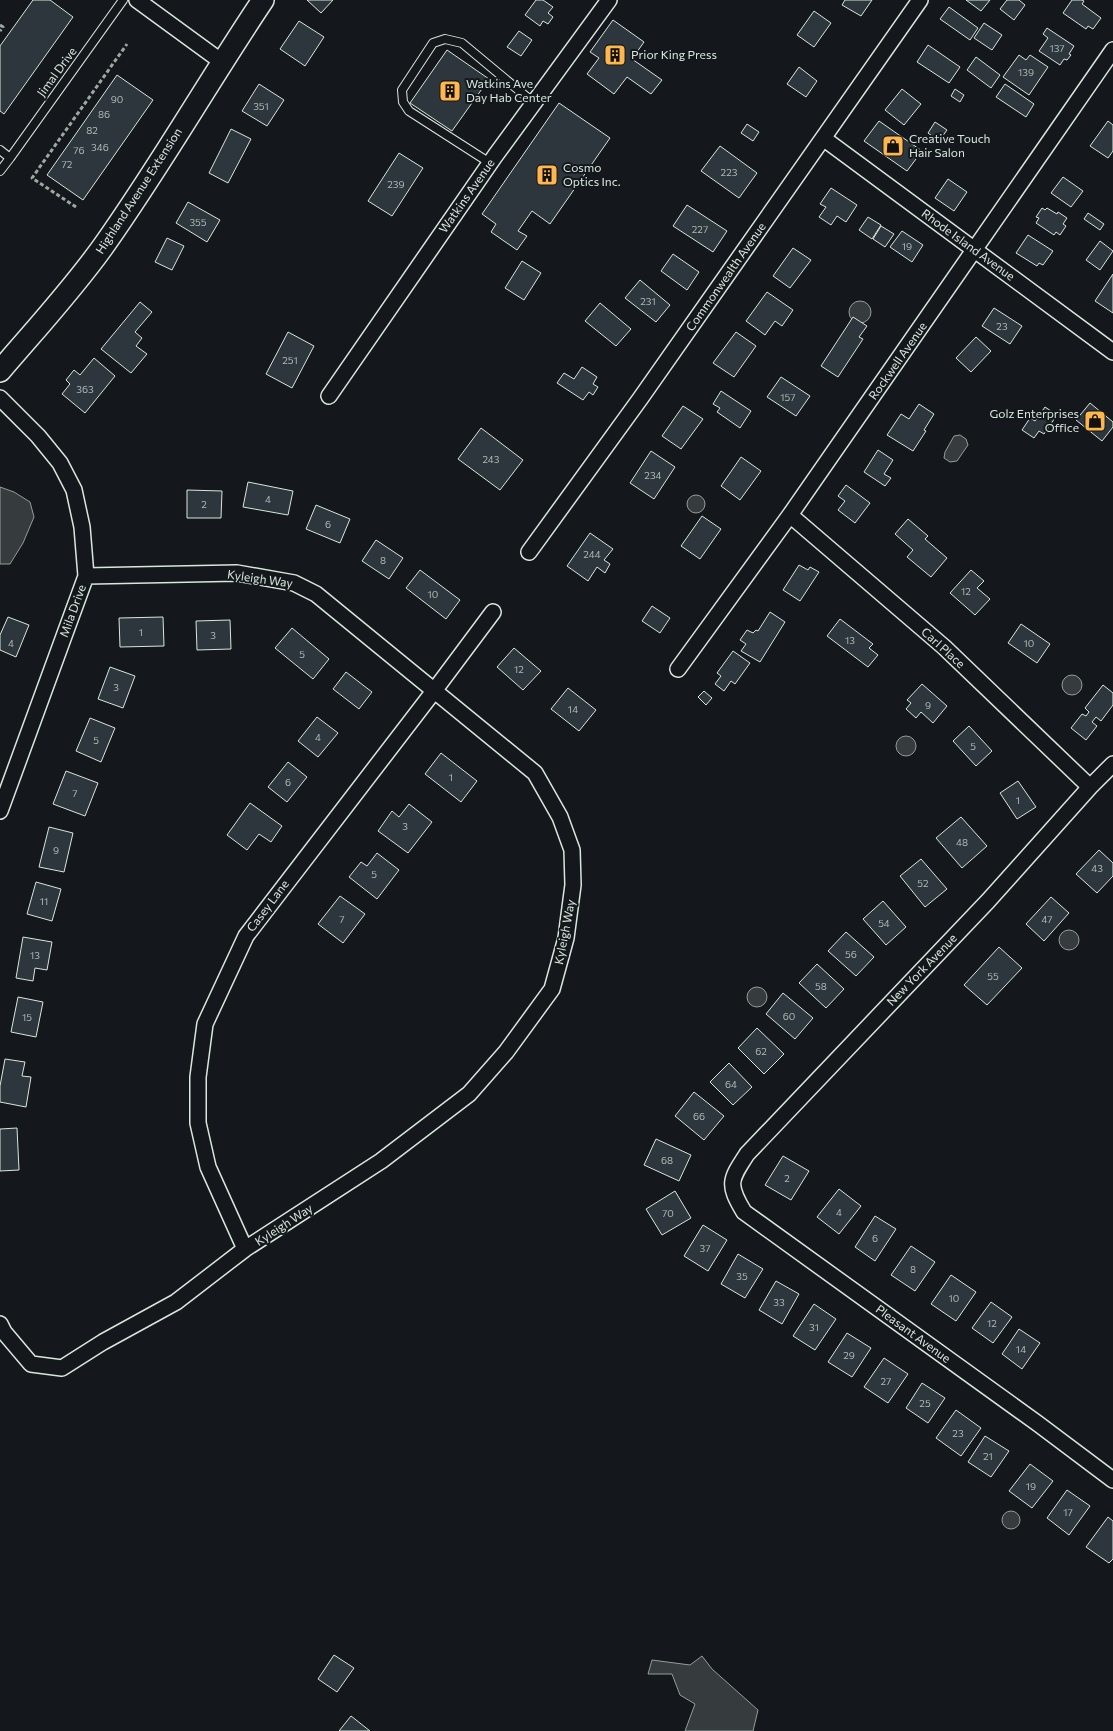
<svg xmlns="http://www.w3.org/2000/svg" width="1113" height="1731" viewBox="0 0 1113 1731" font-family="Commissioner,sans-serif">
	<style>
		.water { fill: #363b3e; stroke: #939e99 }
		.building { fill: #2c363c; stroke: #d8e6dc }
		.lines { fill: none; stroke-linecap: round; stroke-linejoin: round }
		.lane-casing { stroke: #d8e6dc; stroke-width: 10 }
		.street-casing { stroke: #d8e6dc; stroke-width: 18 }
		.secondary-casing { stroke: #d8e6dc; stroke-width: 24 }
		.path { stroke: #9da8a2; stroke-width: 3; stroke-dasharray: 4 2.5; stroke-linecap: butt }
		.lane { stroke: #14181c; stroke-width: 8 }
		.street { stroke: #14181c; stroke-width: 15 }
		.secondary { stroke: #14181c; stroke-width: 21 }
		.labels { text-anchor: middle; stroke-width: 4; stroke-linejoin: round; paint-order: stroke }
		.number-label { font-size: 10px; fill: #adbab4 }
		.poi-label { font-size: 12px; fill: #d8e6dc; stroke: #14181c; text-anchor: start }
		.street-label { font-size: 12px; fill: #d8e6dc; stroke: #14181c }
	</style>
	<rect width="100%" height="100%" fill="#14181c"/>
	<path class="water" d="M849 312a11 11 0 1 1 22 0a11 11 0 1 1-22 0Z
		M960,435L966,439L968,445L957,461L950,462L944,458L945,452L954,436Z
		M0,487L14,492L30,502L34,517L23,543L10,564H0Z
		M687 504a9 9 0 1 1 18 0a9 9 0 1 1-18 0Z
		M1062 685a10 10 0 1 1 20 0a10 10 0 1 1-20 0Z
		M896 746a10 10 0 1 1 20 0a10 10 0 1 1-20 0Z
		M1059 940a10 10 0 1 1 20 0a10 10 0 1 1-20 0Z
		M747 997a10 10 0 1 1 20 0a10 10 0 1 1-20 0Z
		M1002 1520a9 9 0 1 1 18 0a9 9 0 1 1-18 0Z
		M702,1656L712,1669L758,1710L753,1731H685L695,1704L680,1695L672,1674H648L652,1660L690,1665Z"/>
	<path class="building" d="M33,0H50L73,17L4,114L0,111V46Z
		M307,0H333L321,13Z
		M536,0H543L553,7L548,13L553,17L548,24L543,21L540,26L525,15Z
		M845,0H872L861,16L842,5Z
		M966,0H990L981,11Z
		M1007,0H1019L1025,5L1014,20L1000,9Z
		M1072,0H1082L1084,1L1082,4L1101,18L1093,29L1088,26L1086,29L1063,13Z
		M949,7L978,28L970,40L940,19Z
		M814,11L831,23L814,47L797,35Z
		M613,20L644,42L632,59L662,80L651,94L627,77L614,94L587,74L599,58L590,52Z
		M299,21L324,37L305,66L280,49Z
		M984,23L1002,35L992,50L974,38Z
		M1047,28L1074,46L1069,54L1071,55L1067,60L1064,59L1060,65L1039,51L1048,38L1043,34Z
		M519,31L532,40L521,56L507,47Z
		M928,45L960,67L949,83L917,62Z
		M447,50L489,79L452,131L410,103Z
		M1019,55L1026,60L1030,55L1048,67L1029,95L1003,77Z
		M976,57L1000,75L991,88L967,70Z
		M799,67L817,81L806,97L787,84Z
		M117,75L153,100L83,200L47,175Z
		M259,84L284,100L267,126L242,111Z
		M1005,84L1034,104L1026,117L996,97Z
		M902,89L921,104L904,125L885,110Z
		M955,89L964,95L960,102L951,96Z
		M559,103L610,138L550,224L532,211L518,231L527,236L517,250L491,232L496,224L482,214Z
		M879,121L922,151L907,171L864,141Z
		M1108,121L1113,125V151L1108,158L1090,146Z
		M935,122L947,130L939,141L928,133Z
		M747,124L759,132L753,141L741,133Z
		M231,129L251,139L228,183L209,173Z
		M720,146L757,173L739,198L701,171Z
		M399,153L423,168L392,216L368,201Z
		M1063,177L1083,191L1071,207L1051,193Z
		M948,179L967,192L954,211L935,198Z
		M831,188L857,205L846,222L837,216L831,225L819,217L826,207L820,204Z
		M188,202L220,220L207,242L176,223Z
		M687,205L727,231L713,252L673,226Z
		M1042,208L1045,210L1047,208L1057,214L1058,212L1067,218L1063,224L1066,226L1060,235L1056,232L1054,235L1036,223L1039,218L1036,217Z
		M1088,213L1104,224L1100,230L1084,219Z
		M868,217L881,225L872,239L859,230Z
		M881,226L894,234L885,247L873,239Z
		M902,231L923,245L912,262L890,247Z
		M1028,235L1053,251L1043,265L1039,263L1037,266L1016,253Z
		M167,238L184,246L172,270L155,262Z
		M1100,241L1113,251L1100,270L1086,260Z
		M793,248L811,260L790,288L773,276Z
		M673,254L699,272L687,290L661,271Z
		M522,261L541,273L524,300L505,288Z
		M1113,274V313L1095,301Z
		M640,280L670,305L656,322L625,298Z
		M767,292L793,310L782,326L775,321L765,335L746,321Z
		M140,302L152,312L135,332L142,338L136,346L147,354L131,373L101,349Z
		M600,303L631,329L616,346L585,321Z
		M994,308L1022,326L1010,344L982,326Z
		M853,317L867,326L859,337L863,339L838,377L821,366Z
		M288,332L314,346L292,388L266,374Z
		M736,332L756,346L734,377L713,363Z
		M976,337L991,351L971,372L956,358Z
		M94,358L115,376L85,413L62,394L70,384L66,380L74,370L80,375Z
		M582,367L597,377L593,384L598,387L593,395L589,392L583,400L557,383L564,373L574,379Z
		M781,377L810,396L796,416L767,397Z
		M721,391L751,411L740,428L717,412L720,408L713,404Z
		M1090,403L1113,422V427L1102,441L1076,420Z
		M919,404L934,414L924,430L926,431L913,451L887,435L901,414L909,419Z
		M683,406L703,419L681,449L662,436Z
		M1045,407L1057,415L1044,434L1039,431L1034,438L1022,430L1030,418L1035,421Z
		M481,428L523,460L500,490L458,459Z
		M878,450L893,460L884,474L891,478L885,486L864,472Z
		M651,451L675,467L654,499L630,483Z
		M741,457L761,471L740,500L721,486Z
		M248,482L293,491L288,515L243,507Z
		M846,485L870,503L855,523L838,510L845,501L838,496Z
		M187,490L222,491L221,518H187Z
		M316,505L350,519L340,543L306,529Z
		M702,516L721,529L700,559L681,546Z
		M908,519L928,536L925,539L947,558L931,577L907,557L913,550L895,534Z
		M590,533L613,549L604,560L610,564L605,573L597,567L588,581L567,566Z
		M376,540L403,558L389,579L362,561Z
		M799,565L808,570L810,567L819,572L800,601L783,590Z
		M420,570L460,600L446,619L406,588Z
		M971,570L984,581L977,588L990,599L975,615L950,593Z
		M652,606L670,618L660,633L642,621Z
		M770,612L785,622L760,662L741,651L746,644L740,640L747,630L753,633L756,630L758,631Z
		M8,617L29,625L16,657L0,650V635Z
		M163,617L164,646L120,647L119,618Z
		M840,619L873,644L869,648L878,655L868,667L827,636Z
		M230,620L231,649L197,650L196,621Z
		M1021,624L1050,644L1037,663L1008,643Z
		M292,628L329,659L313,679L275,648Z
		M514,648L541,671L523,690L497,667Z
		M733,651L750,663L735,684L731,681L724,691L715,684L721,676L717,673Z
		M110,667L135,676L123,708L98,699Z
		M346,672L372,692L359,709L333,689Z
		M922,684L947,706L933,723L921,712L916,718L906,709L911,703L907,700Z
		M1103,685L1113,693V705L1101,721L1096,717L1092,722L1097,726L1086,740L1071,728L1082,714L1086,716L1089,712L1085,708Z
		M568,688L596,710L579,731L551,709Z
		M704,691L712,698L706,705L698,697Z
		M317,717L338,733L318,757L298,741Z
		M90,718L115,728L101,762L76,751Z
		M969,726L992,751L976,766L953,741Z
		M441,753L477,781L461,802L425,774Z
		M288,762L307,777L287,802L268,787Z
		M66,771L98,783L85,816L53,804Z
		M1018,781L1036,807L1017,819L1000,793Z
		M250,803L282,826L271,842L259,834L247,850L227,835Z
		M409,804L432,822L408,853L378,831L392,811L399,817Z
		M961,817L987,846L962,868L936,838Z
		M49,827L73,833L64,872L39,867Z
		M1099,850L1113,863V876L1097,893L1076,874Z
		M377,853L399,870L377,899L349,877L361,862L367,866Z
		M921,859L947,889L925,907L900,876Z
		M36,882L61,889L52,921L27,914Z
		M340,896L365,914L343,943L318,924Z
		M1051,897L1069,913L1044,941L1026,924Z
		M883,901L906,927L886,945L863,919Z
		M846,932L874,957L856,976L828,951Z
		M23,937L52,942L47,970L35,968L33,981L16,978Z
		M999,947L1022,968L987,1005L964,985Z
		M817,964L844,989L826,1008L799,983Z
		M783,993L813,1018L795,1039L766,1014Z
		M18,997L43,1002L36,1037L11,1032Z
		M757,1028L784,1054L764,1074L738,1048Z
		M5,1059L25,1062L22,1076L31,1077L26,1107L0,1102V1086Z
		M729,1063L752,1087L733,1105L710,1082Z
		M694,1092L724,1116L704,1140L675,1116Z
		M17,1128L19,1170L0,1171V1129Z
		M656,1139L691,1155L679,1181L644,1165Z
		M783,1156L809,1171L791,1200L765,1185Z
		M839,1189L861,1206L839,1234L817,1217Z
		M675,1191L691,1218L662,1235L646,1209Z
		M875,1216L896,1229L875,1261L855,1247Z
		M703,1225L727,1240L708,1271L684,1256Z
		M911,1246L935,1262L915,1291L891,1275Z
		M738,1254L763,1269L745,1298L721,1284Z
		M951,1275L976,1292L956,1321L931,1304Z
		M776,1281L799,1294L782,1324L759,1310Z
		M991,1302L1012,1317L993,1343L972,1328Z
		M814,1304L836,1319L815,1350L793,1336Z
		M1019,1329L1040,1343L1022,1369L1002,1354Z
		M847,1333L871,1348L852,1377L828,1362Z
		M884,1358L908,1374L888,1403L864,1387Z
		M922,1383L945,1398L928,1423L906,1408Z
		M956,1410L981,1428L961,1456L936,1438Z
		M985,1436L1009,1451L991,1477L968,1462Z
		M1030,1464L1053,1481L1032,1508L1009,1491Z
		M1067,1490L1090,1506L1069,1535L1047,1518Z
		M1108,1517L1113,1521V1559L1109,1563L1086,1547Z
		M334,1655L354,1668L337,1692L318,1679Z
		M351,1716L370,1731H339Z"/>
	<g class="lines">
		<g class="lane-casing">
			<path id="lane" d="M0,150L10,158L123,0
				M490,163L409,111L403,102L402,90L433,43L445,39L462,43L534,103
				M0,171L10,158"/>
		</g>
		<g class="street-casing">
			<path id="street" d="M137,0L222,62
				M823,138L1113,352
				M329,396L495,156L609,0
				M0,398L38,436L60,463L74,490L82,527L86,576L0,811
				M790,515L944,647L1090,787
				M529,552L640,399L920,0
				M678,669L790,515L1113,50
				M1113,764L1090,787L988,901L747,1154C730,1180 727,1184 744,1212L1037,1423L1113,1480
				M245,1249L208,1167L198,1123V1077L205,1024L246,936L434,691L493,612
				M0,1324L4,1332L31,1364L62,1368L103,1342L176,1302L245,1249L381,1161L469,1094L506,1052L552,989L566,938L573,885L572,850L560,817L535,773L316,594L294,583L237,573L86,576"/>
		</g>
		<g class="secondary-casing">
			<path id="secondary" d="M0,371C35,330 71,291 102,248C159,168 208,82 263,0"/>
		</g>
		<path class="path" d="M0,25L3,27L0,31
			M76,207L32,178L127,44"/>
		<use href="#lane" class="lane"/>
		<use href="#street" class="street"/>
		<use href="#secondary" class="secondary"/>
	</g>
	<defs>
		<g id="building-square" transform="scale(1.125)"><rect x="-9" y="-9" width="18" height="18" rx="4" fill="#ffb74d" stroke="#14181c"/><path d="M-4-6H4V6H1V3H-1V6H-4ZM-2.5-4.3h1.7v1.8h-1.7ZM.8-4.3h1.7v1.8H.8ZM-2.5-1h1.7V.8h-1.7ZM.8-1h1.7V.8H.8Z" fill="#111"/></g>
		<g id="shop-square" transform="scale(1.125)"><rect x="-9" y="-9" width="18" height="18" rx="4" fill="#ffb74d" stroke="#14181c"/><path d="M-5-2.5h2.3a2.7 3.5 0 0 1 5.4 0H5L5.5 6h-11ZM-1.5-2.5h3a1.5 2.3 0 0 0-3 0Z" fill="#111"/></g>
	</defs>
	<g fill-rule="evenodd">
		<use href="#building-square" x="615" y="55"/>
		<use href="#building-square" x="450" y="91"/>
		<use href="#shop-square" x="893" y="146"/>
		<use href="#building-square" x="547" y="175"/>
		<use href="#shop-square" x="1095" y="421"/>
	</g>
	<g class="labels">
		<g class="number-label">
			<text x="1057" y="52">137</text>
			<text x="1026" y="76">139</text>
			<text x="117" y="103">90</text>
			<text x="261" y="110">351</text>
			<text x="104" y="118">86</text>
			<text x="92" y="134">82</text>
			<text x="100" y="151">346</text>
			<text x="79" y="154">76</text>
			<text x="67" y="168">72</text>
			<text x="729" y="176">223</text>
			<text x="396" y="188">239</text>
			<text x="198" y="226">355</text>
			<text x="700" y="233">227</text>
			<text x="907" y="250">19</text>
			<text x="648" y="305">231</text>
			<text x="1002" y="330">23</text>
			<text x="290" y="364">251</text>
			<text x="85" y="393">363</text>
			<text x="788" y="401">157</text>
			<text x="491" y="463">243</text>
			<text x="653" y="479">234</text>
			<text x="268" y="503">4</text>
			<text x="204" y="508">2</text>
			<text x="328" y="528">6</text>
			<text x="592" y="558">244</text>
			<text x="383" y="564">8</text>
			<text x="966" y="595">12</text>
			<text x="433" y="598">10</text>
			<text x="141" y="636">1</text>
			<text x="213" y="639">3</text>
			<text x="850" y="644">13</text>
			<text x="11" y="647">4</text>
			<text x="1029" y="647">10</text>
			<text x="302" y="658">5</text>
			<text x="519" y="673">12</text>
			<text x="116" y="691">3</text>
			<text x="928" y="709">9</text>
			<text x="573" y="713">14</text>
			<text x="318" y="741">4</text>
			<text x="96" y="744">5</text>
			<text x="973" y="750">5</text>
			<text x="451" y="781">1</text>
			<text x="288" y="786">6</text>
			<text x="75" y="797">7</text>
			<text x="1018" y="804">1</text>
			<text x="405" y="830">3</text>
			<text x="962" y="846">48</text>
			<text x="56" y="854">9</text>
			<text x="1097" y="872">43</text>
			<text x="374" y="878">5</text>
			<text x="923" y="887">52</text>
			<text x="44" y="905">11</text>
			<text x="342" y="923">7</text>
			<text x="1047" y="923">47</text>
			<text x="884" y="927">54</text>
			<text x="851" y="958">56</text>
			<text x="35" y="959">13</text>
			<text x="993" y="980">55</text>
			<text x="821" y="990">58</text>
			<text x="789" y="1020">60</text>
			<text x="27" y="1021">15</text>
			<text x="761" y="1055">62</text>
			<text x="731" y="1088">64</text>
			<text x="699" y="1120">66</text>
			<text x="667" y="1164">68</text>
			<text x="787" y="1182">2</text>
			<text x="839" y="1216">4</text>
			<text x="668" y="1217">70</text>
			<text x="875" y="1242">6</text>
			<text x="705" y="1252">37</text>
			<text x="913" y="1273">8</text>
			<text x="742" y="1280">35</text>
			<text x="954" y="1302">10</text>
			<text x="779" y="1306">33</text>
			<text x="992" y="1327">12</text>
			<text x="814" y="1331">31</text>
			<text x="1021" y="1353">14</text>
			<text x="849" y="1359">29</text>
			<text x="886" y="1385">27</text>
			<text x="925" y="1407">25</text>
			<text x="958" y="1437">23</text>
			<text x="988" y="1460">21</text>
			<text x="1031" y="1490">19</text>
			<text x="1068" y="1516">17</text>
		</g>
		<g class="poi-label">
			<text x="631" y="59">Prior King Press</text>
			<text x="466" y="88">Watkins Ave<tspan x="466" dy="14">Day Hab Center</tspan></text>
			<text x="909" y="143">Creative Touch<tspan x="909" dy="14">Hair Salon</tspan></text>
			<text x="563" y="172">Cosmo<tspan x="563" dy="14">Optics Inc.</tspan></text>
			<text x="1079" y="418" text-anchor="end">Golz Enterprises<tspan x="1079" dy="14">Office</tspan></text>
		</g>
		<g class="street-label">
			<text transform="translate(57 72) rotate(-54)" y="4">Jimal Drive</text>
			<text transform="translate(139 191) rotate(-57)" y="4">Highland Avenue Extension</text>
			<text transform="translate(467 196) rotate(-55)" y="4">Watkins Avenue</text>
			<text transform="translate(968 245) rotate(36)" y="4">Rhode Island Avenue</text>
			<text transform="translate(726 277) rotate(-55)" y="4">Commonwealth Avenue</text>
			<text transform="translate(898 361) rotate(-55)" y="4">Rockwell Avenue</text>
			<text transform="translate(260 579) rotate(8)" y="4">Kyleigh Way</text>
			<text transform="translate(73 611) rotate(-70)" y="4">Mila Drive</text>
			<text transform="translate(943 648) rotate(42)" y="4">Carl Place</text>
			<text transform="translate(268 906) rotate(-53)" y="4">Casey Lane</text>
			<text transform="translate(565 932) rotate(-79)" y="4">Kyleigh Way</text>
			<text transform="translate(922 970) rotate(-46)" y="4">New York Avenue</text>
			<text transform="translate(284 1225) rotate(-33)" y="4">Kyleigh Way</text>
			<text transform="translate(913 1334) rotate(36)" y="4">Pleasant Avenue</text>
		</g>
	</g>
</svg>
